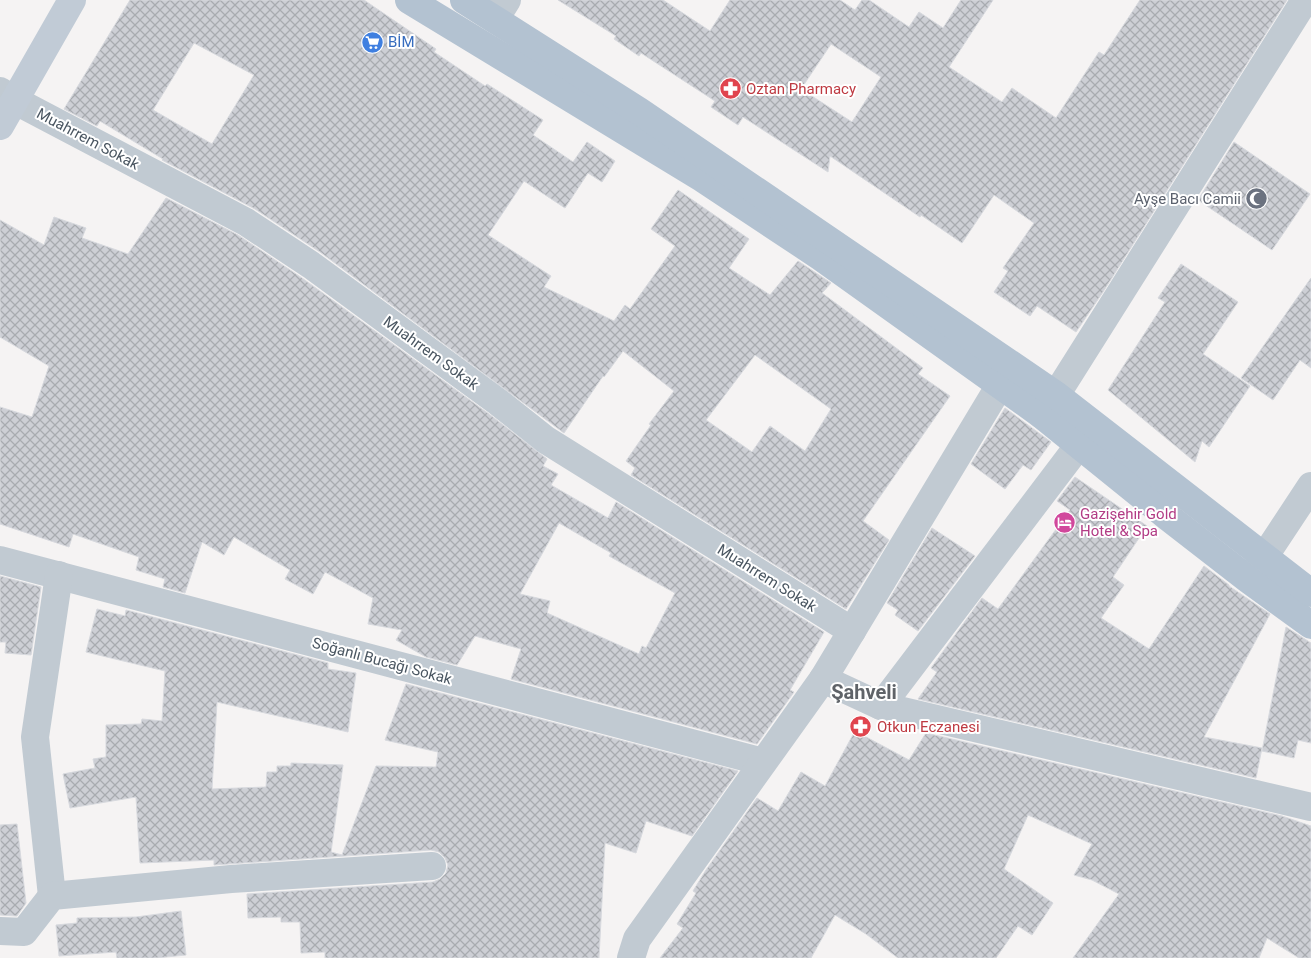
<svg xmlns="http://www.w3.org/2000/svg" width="1311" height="958" font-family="Roboto,sans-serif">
<defs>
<pattern id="building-cross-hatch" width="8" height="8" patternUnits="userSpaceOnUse" patternTransform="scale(1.25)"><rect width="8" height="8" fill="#cdcfd5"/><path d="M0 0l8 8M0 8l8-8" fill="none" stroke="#a8abb0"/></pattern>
</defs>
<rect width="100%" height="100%" fill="#f5f3f3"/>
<g fill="url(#building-cross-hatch)" stroke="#d7d9de" fill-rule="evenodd">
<path d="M 130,0 L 364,0 L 436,49 L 434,52 L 485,86 L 487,84 L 543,120 L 533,135 L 573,162 L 587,142 L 615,161 L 602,182 L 588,173 L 565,208 L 524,181 L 488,235 L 551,276 L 544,287 L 614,321 L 625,305 L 630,309 L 675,246 L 651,229 L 678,190 L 749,239 L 729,268 L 770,295 L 798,261 L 831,283 L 822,293 L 923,368 L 918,374 L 950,396 L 863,521 L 889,540 L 846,609 L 631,475 L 635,468 L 626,461 L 651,425 L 649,424 L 674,391 L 623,351 L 604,377 L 603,376 L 564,433 L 320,252 L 255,209 L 162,160 L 163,159 L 100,121 L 97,126 L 64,109 ZM 194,43 L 254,75 L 212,144 L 153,110 ZM 755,355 L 831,409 L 805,451 L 770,426 L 752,452 L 706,420 Z"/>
<path d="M 558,0 L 663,0 L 710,31 L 730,0 L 840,0 L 855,10 L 862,0 L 869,0 L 909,27 L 919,12 L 943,28 L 961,0 L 993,0 L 949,67 L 1002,102 L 1012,88 L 1056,118 L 1099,52 L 1104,55 L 1140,0 L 1287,0 L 1103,292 L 1076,332 L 1037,306 L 1030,316 L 994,292 L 1008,271 L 1003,268 L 1034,223 L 994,195 L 962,243 L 921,215 L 920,217 L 830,156 L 828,172 L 743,117 L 738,125 L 711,107 L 715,101 L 641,53 L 639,56 L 614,39 L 616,36 ZM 831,44 L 881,77 L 852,122 L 801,89 Z"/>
<path d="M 1234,142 L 1310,194 L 1272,250 L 1198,200 Z"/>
<path d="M 166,198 L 238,235 L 302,278 L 489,414 L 547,459 L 543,466 L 558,474 L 551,485 L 608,518 L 616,502 L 824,632 L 790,690 L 794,692 L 757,744 L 511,679 L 521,649 L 475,636 L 457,665 L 426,657 L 396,640 L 402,630 L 368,624 L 373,598 L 325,572 L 313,594 L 285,579 L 290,570 L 234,537 L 224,555 L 202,542 L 185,593 L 163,587 L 165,579 L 136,570 L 139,557 L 73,534 L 69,547 L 0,524 L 0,407 L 32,417 L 49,366 L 0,337 L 0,220 L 44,245 L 54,217 L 86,228 L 82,238 L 128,254 ZM 559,523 L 611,553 L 609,556 L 675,593 L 646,648 L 642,646 L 639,654 L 547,613 L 550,601 L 520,594 Z"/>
<path d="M 1181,264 L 1238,302 L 1203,354 L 1250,386 L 1209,447 L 1202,441 L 1195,462 L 1108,390 L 1165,302 L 1158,298 Z"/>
<path d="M 1311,278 L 1311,368 L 1300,360 L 1273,400 L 1241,378 Z"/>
<path d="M 1005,408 L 1051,442 L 1031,470 L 1023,465 L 1005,489 L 971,464 Z"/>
<path d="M 1075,477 L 1147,526 L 1113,577 L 1124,585 L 1101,618 L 1149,649 L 1204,566 L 1229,585 L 1229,586 L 1270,614 L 1204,737 L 1262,748 L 1256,778 L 918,699 L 937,672 L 931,668 L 982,598 L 998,609 L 1070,510 L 1057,501 Z"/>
<path d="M 932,528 L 975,556 L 918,631 L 895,615 L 898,610 L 887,603 Z"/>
<path d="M 0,576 L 41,587 L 31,655 L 5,653 L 6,642 L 0,642 Z"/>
<path d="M 97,609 L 125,616 L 126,610 L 328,663 L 328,669 L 356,673 L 348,732 L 217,702 L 212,789 L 266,787 L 267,772 L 277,772 L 277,766 L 291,766 L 291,763 L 343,765 L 331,852 L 342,855 L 376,766 L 436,767 L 438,752 L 385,740 L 406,684 L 738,771 L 692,836 L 646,821 L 636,853 L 605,843 L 599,958 L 325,958 L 325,952 L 301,953 L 300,922 L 281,922 L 281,917 L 248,918 L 247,894 L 433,882 L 440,879 L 446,873 L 448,865 L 445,858 L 439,852 L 431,850 L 214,865 L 214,860 L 140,863 L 136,797 L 70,808 L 63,774 L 95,768 L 93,759 L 106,757 L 106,725 L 141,724 L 142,719 L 162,721 L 165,671 L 86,652 Z"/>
<path d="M 1286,627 L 1311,643 L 1311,743 L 1298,740 L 1294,758 L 1262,751 Z"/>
<path d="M 855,731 L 909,760 L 926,733 L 1282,816 L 1311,826 L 1311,958 L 1299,958 L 1267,938 L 1259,958 L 1073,958 L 1119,894 L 1092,880 L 1074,875 L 1092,844 L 1028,815 L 1004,869 L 1053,903 L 1032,935 L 1018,926 L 996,958 L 898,958 L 866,934 L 835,915 L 811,958 L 660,958 L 683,928 L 677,924 L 696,893 L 693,891 L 706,870 L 757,798 L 778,811 L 801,772 L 825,786 Z"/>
<path d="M 17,824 L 26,903 L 17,916 L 0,915 L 0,825 Z"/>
<path d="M 181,911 L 186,955 L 156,958 L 117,958 L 116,952 L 59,956 L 56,925 L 77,923 L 77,918 L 136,917 Z"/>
</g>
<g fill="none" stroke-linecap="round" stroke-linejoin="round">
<g stroke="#c1cad2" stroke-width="28">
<path d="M 495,19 L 507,0"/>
<path d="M 0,91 L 14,100 L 246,222 L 311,265 L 498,402 L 546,440 L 852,631"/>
<path d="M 1042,415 L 1056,395 L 1305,0"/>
<path d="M 0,560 L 763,762"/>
<path d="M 1251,577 L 1311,486"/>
<path d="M 823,679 L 881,706 L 1311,807"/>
<path d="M 881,706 L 1079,445"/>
<path d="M 52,896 L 35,737 L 59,575"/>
<path d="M 0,931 L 24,932 L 52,896 L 231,879 L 432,866"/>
<path d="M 631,958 L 637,939 L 823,679 L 1000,385"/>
</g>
<path stroke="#c1cbd6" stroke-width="28" d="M 0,126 L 72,0"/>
<g stroke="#b3c2d1" stroke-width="28">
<path d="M 409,0 L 702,178 L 821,257 L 1042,415 L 1168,517 L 1249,580 L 1311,625"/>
<path d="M 464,0 L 639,111 L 1056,395 L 1311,593"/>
</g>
</g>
<defs>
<symbol id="supermarket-disc" viewBox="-11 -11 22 22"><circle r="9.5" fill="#3f7fe0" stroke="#fff"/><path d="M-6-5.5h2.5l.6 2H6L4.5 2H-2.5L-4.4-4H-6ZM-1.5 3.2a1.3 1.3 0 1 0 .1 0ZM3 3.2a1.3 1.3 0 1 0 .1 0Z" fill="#fff"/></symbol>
<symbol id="pharmacy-disc" viewBox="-11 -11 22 22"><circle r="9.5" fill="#e0444e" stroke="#fff"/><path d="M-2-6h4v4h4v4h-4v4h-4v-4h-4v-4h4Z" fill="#fff"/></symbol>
<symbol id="mosque-disc" viewBox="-11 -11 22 22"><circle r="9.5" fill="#6b7280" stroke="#fff"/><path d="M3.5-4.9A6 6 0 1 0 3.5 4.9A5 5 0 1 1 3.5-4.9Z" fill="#fff"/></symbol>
<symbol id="hotel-disc" viewBox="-11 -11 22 22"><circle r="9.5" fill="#d1479c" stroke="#fff"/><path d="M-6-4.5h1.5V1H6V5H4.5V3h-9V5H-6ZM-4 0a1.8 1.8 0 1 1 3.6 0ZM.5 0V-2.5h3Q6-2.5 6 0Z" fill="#fff"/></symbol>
</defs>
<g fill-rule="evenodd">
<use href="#supermarket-disc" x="360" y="30" width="25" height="25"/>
<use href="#pharmacy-disc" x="718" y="76" width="25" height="25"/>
<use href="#mosque-disc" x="1244" y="186" width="25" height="25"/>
<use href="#hotel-disc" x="1052" y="510" width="25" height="25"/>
<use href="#pharmacy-disc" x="848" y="714" width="25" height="25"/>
</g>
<g text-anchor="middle" stroke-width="4" stroke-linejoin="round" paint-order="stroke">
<g font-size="15" fill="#366cbe" stroke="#fff" text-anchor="start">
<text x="388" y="47">BİM</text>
</g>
<g font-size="15" fill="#be3a42" stroke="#fff" text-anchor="start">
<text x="746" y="94">Oztan Pharmacy</text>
<text x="877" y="732">Otkun Eczanesi</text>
</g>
<g font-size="15" fill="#4a5661" stroke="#fff">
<text transform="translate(88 139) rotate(28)" y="5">Muahrrem Sokak</text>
<text transform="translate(431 353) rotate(36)" y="5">Muahrrem Sokak</text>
<text transform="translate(767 578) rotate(32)" y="5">Muahrrem Sokak</text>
<text transform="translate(382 661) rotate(15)" y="5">Soğanlı Bucağı Sokak</text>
</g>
<g font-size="15" fill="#5b616d" stroke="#fff" text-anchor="end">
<text x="1241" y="204">Ayşe Bacı Camii</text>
</g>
<g font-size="15" fill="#b23c85" stroke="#fff" text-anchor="start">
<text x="1080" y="519">Gazişehir Gold<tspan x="1080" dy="17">Hotel &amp; Spa</tspan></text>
</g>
<g font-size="20" font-weight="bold" fill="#5f6368" stroke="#fff">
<text x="864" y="699">Şahveli</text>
</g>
</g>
</svg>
